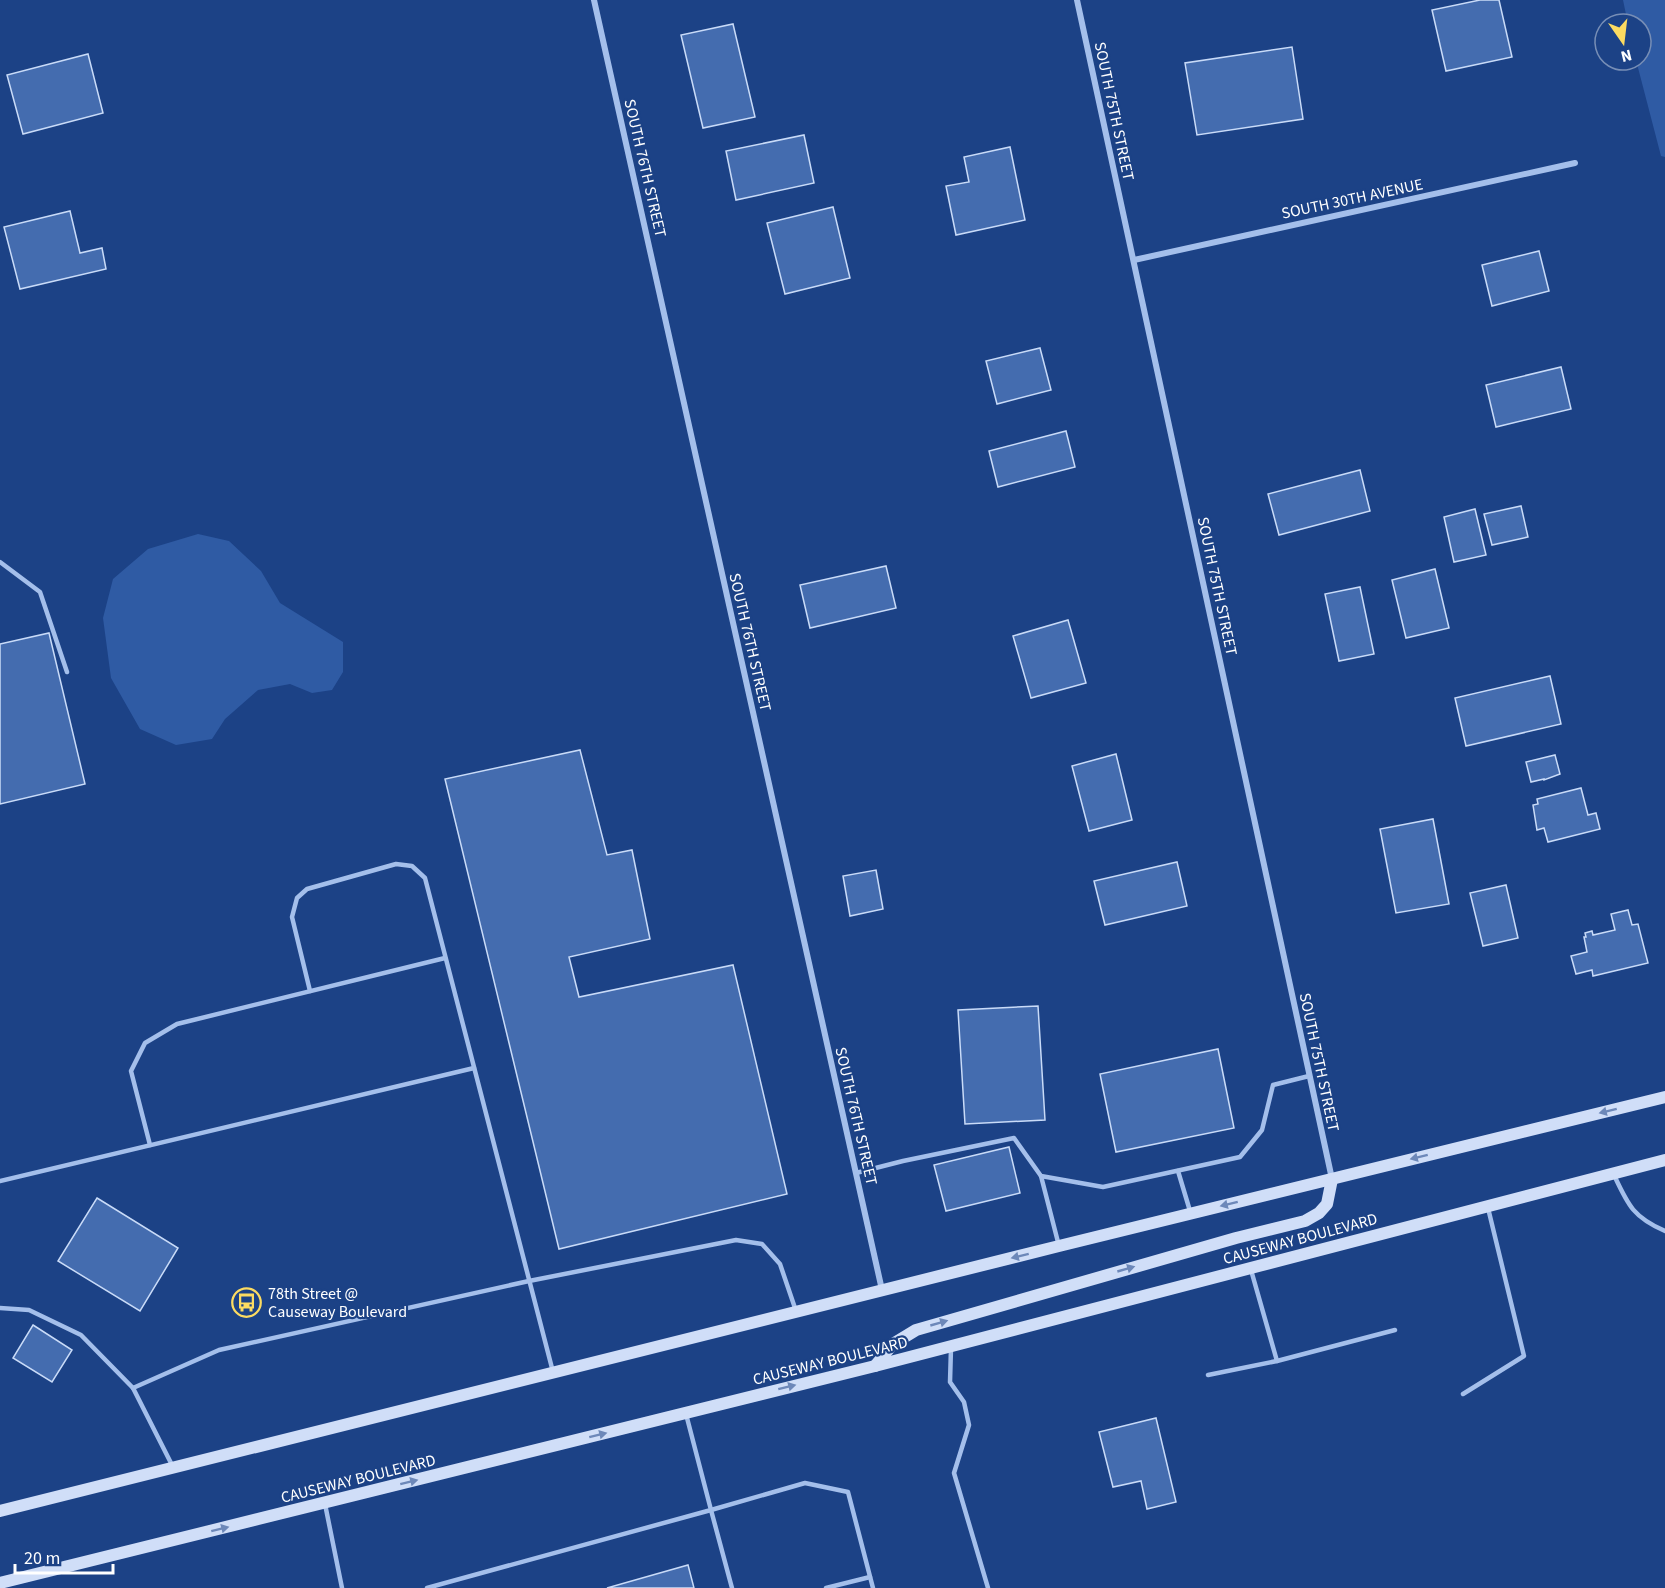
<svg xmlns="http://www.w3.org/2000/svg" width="1665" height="1588" font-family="'Source Sans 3',sans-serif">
<rect width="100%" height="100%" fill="#1c4286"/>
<g fill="#2f5ba4">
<path d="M 1623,0 L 1665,0 L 1665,157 L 1661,156 L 1636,60 L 1641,60 L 1641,24 L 1628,24 Z"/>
<path d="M 198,534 L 229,541 L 261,571 L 280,603 L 343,642 L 343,672 L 332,690 L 312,693 L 290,684 L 258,690 L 225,719 L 212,739 L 176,745 L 140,729 L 111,678 L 103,618 L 113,579 L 148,549 Z"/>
</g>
<g fill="#446caf" stroke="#c9dbf8" stroke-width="1.5">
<path d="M 1480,0 L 1499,0 L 1512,57 L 1446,71 L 1432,10 Z"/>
<path d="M 733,24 L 755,117 L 703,128 L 681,35 Z"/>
<path d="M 1292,47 L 1303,119 L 1197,135 L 1185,63 Z"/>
<path d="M 88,54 L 103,113 L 23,134 L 7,75 Z"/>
<path d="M 804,135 L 814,183 L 736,200 L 726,151 Z"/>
<path d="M 1010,147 L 1025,220 L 956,235 L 946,186 L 969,182 L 964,157 Z"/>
<path d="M 833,207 L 850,278 L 785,294 L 767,223 Z"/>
<path d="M 70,211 L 80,253 L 102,248 L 106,269 L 20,289 L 4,227 Z"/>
<path d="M 1539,251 L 1549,291 L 1492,306 L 1482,265 Z"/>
<path d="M 1040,348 L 1051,390 L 997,404 L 986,361 Z"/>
<path d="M 1561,367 L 1571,409 L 1496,427 L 1486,385 Z"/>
<path d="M 1066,431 L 1075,467 L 998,487 L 989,451 Z"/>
<path d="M 1360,470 L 1370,511 L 1279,535 L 1268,494 Z"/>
<path d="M 1521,506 L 1528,537 L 1492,545 L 1484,514 Z"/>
<path d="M 1475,509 L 1486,555 L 1454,562 L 1444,517 Z"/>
<path d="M 886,566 L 896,608 L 810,628 L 800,585 Z"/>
<path d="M 1435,569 L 1449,628 L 1406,638 L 1392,580 Z"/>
<path d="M 1360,587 L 1374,654 L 1339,661 L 1325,594 Z"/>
<path d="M 1068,620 L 1086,683 L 1031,698 L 1013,636 Z"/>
<path d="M 49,633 L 85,784 L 0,804 L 0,644 Z"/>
<path d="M 1550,676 L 1561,724 L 1466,746 L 1455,698 Z"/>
<path d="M 580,750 L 607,855 L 632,850 L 650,939 L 569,957 L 579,997 L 733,965 L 787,1194 L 559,1249 L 445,779 Z"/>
<path d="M 1116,754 L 1132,820 L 1089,831 L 1072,766 Z"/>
<path d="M 1555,755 L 1560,774 L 1544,780 L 1544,779 L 1531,782 L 1526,762 Z"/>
<path d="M 1581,788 L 1588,815 L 1596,813 L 1600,829 L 1548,842 L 1544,828 L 1537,830 L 1533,805 L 1538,804 L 1537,799 Z"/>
<path d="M 1433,819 L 1449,904 L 1396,913 L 1380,829 Z"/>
<path d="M 1177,862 L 1187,906 L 1105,925 L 1094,881 Z"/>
<path d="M 876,870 L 883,909 L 850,916 L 843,876 Z"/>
<path d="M 1506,885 L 1518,938 L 1483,946 L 1470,893 Z"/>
<path d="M 1628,910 L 1632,925 L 1638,924 L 1648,963 L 1593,976 L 1592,970 L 1576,974 L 1571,956 L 1587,952 L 1584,937 L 1586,937 L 1585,933 L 1592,931 L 1593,935 L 1615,930 L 1611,914 Z"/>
<path d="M 1038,1006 L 1045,1120 L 965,1124 L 958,1010 Z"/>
<path d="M 1218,1049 L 1234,1128 L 1116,1152 L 1100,1074 Z"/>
<path d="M 1009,1147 L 1020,1193 L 946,1211 L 934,1165 Z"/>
<path d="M 97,1198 L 178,1248 L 140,1311 L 58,1261 Z"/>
<path d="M 33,1325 L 72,1350 L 52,1382 L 13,1358 Z"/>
<path d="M 1156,1418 L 1176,1502 L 1147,1509 L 1141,1481 L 1113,1487 L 1099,1432 Z"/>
<path d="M 688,1565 L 694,1588 L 607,1588 Z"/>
</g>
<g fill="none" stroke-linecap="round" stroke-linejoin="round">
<g stroke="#a4bfeb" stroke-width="4.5">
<path d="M 0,562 L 40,592 L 67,672"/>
<path d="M 310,991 L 292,917 L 297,898 L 307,889 L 396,864 L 412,866 L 425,878 L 553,1372"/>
<path d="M 150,1145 L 131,1071 L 145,1043 L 177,1024 L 445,958"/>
<path d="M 1178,1171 L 1190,1211"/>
<path d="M 856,1173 L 903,1161 L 1014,1138 L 1041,1176 L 1103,1187 L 1240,1157 L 1262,1130 L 1273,1085 L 1309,1076"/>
<path d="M 1614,1175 C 1628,1205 1633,1217 1665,1231"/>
<path d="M 1041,1176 L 1059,1246"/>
<path d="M 0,1181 L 474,1068"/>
<path d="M 1251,1270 L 1277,1361 L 1395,1330"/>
<path d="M 0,1308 L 29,1310 L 81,1335 L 133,1388 L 173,1467"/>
<path d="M 951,1348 L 950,1382 L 964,1402 L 969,1425 L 954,1473 L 988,1588"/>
<path d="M 1208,1375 L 1277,1361"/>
<path d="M 133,1388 L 219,1350 L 529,1281 L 736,1240 L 762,1244 L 780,1264 L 796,1311"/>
<path d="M 1463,1394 L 1524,1356 L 1488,1208"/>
<path d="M 325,1504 L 342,1588"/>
<path d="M 427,1588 L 711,1510 L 686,1414"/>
<path d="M 732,1588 L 711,1510 L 805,1483 L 848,1492 L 873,1588"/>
<path d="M 826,1588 L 870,1577"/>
</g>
<g stroke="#a4bfeb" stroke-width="6">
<path d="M 594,0 L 882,1290"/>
<path d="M 1077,0 L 1332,1179"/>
<path d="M 1134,260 L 1575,163"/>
</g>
<g stroke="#d0def8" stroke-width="12">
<path d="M 875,1366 L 893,1344 L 916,1330 L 1236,1238 L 1305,1221 L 1319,1213 L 1327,1204 L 1332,1179"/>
<path d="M 0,1511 L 1059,1246 L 1665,1097"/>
<path d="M 0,1583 L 875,1366 L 1665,1160"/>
</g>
</g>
<defs><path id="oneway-solid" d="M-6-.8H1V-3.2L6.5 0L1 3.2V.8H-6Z" transform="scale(1.5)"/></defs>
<g fill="#6d88b9">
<use href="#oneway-solid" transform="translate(1608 1111) rotate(166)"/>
<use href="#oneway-solid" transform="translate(1419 1157) rotate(166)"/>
<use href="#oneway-solid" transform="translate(1229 1204) rotate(166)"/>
<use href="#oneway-solid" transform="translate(1020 1256) rotate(166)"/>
<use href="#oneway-solid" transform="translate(1126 1269) rotate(-16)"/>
<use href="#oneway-solid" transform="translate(939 1323) rotate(-16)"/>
<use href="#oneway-solid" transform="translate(787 1387) rotate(-14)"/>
<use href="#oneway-solid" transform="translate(598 1435) rotate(-14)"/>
<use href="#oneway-solid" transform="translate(409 1482) rotate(-14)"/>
<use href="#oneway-solid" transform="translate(220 1529) rotate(-14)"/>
</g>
<defs>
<symbol id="bus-ring" viewBox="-11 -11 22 22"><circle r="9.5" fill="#1c4286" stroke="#fcdb61" stroke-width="1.5"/><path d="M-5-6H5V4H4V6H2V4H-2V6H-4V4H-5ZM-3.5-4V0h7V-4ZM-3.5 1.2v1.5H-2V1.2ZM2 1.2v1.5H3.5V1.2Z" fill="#fcdb61"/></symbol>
</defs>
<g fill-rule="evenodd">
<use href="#bus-ring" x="230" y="1286" width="33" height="33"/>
</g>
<g text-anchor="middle" stroke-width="4.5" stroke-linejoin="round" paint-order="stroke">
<g font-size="16" fill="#fff" stroke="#1c4286">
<text transform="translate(1115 111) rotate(78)" y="6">SOUTH 75TH STREET</text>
<text transform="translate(646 168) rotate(77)" y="6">SOUTH 76TH STREET</text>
<text transform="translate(1352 198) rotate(-12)" y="6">SOUTH 30TH AVENUE</text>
<text transform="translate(1218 586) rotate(78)" y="6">SOUTH 75TH STREET</text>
<text transform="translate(751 642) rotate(77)" y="6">SOUTH 76TH STREET</text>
<text transform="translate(1320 1062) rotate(78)" y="6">SOUTH 75TH STREET</text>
<text transform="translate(857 1116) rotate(77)" y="6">SOUTH 76TH STREET</text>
<text transform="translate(1300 1238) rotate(-15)" y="6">CAUSEWAY BOULEVARD</text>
<text transform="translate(830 1360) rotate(-14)" y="6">CAUSEWAY BOULEVARD</text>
<text transform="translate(358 1478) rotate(-14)" y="6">CAUSEWAY BOULEVARD</text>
</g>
<g font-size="16" fill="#fff" stroke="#1c4286" text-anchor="start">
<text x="268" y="1299">78th Street @<tspan x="268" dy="18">Causeway Boulevard</tspan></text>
</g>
</g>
<g transform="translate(1623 42) rotate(166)"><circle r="28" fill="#1c4286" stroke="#778eb6" stroke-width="1.5"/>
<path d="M0-4.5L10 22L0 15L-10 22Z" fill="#fcdb61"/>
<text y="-9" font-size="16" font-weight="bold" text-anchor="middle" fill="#ffffff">N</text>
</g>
<path d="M15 1564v9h98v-9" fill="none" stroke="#ffffff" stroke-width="3"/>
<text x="24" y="1564" font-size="18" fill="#ffffff" stroke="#1c4286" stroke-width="4.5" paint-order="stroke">20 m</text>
</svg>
